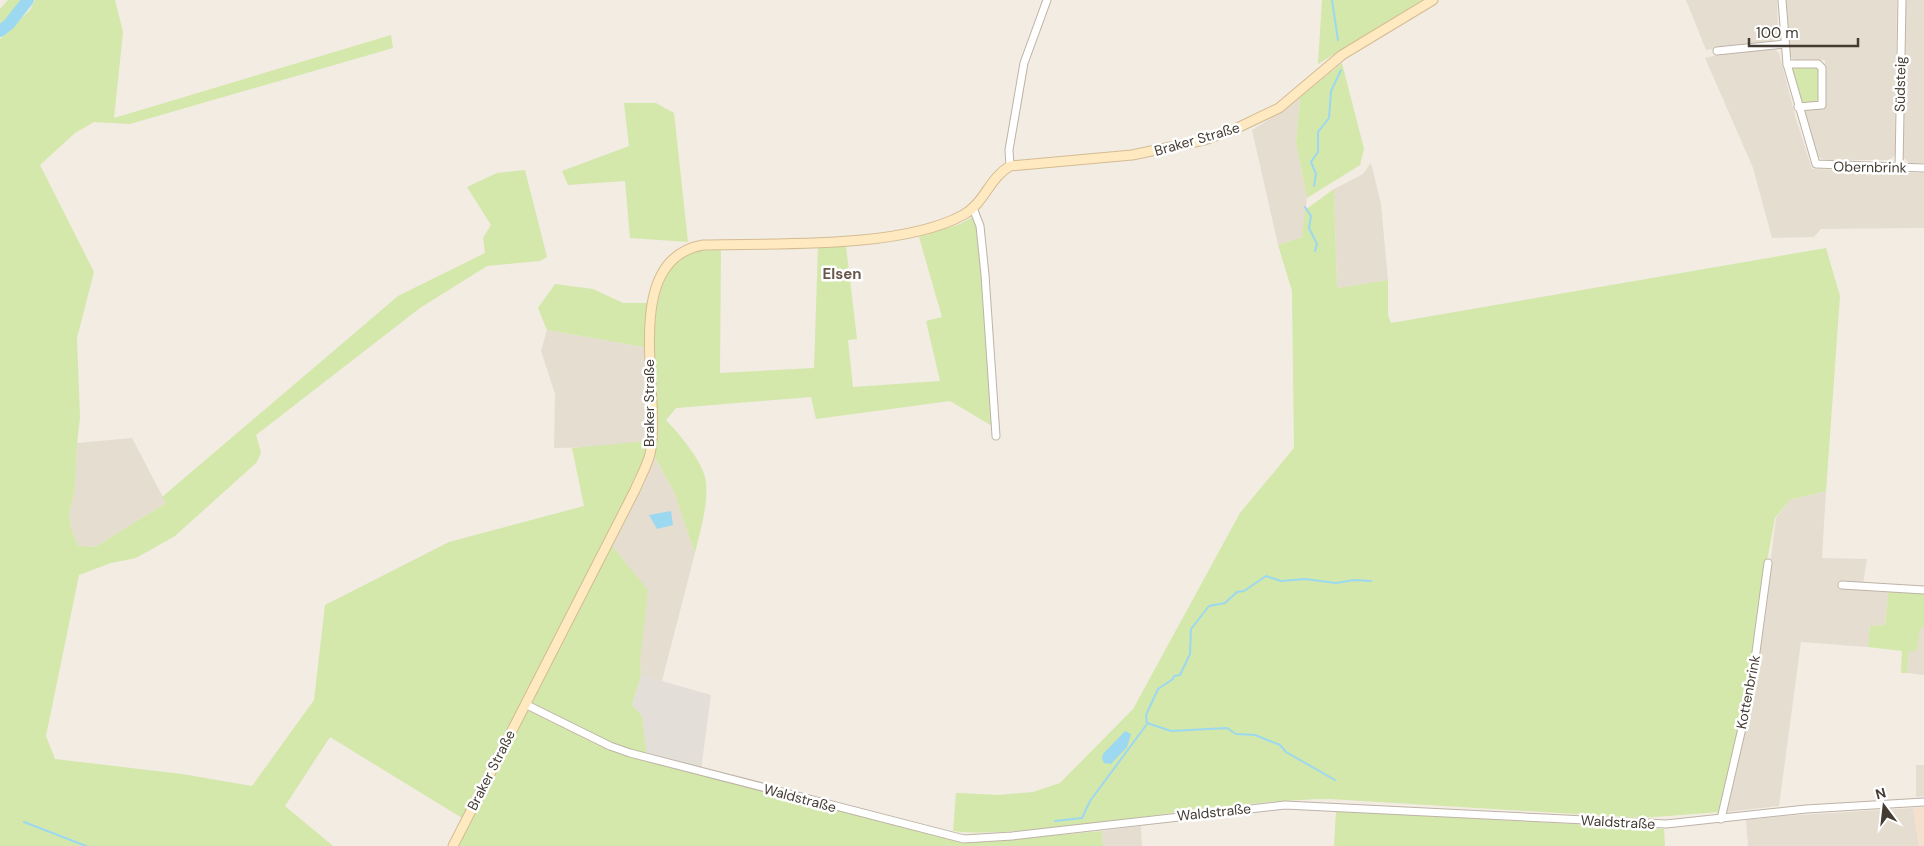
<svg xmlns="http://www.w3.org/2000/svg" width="1924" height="846" font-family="'DM Sans',sans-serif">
<rect width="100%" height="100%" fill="#f2ece3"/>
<g fill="#e6ddd1">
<path d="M 1686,0 L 1777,0 L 1778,37 L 1772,43 L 1706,50 Z"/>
<path d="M 1786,0 L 1897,0 L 1895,155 L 1890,160 L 1826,160 L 1818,157 L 1803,111 L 1806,108 L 1824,108 L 1825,60 L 1794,60 L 1790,56 Z"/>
<path d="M 1906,0 L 1924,0 L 1924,163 L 1909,163 L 1903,157 Z"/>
<path d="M 1774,49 L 1779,53 L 1796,119 L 1812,169 L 1924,173 L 1924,228 L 1821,229 L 1814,237 L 1772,238 L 1753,168 L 1705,58 L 1721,54 Z"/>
<path d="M 1300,97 L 1296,143 L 1307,198 L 1302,237 L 1278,245 L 1252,130 L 1284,110 Z"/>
<path d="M 1371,163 L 1381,204 L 1388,280 L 1337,288 L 1334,189 L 1363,174 Z"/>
<path d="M 547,330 L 644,347 L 646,441 L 602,447 L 554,448 L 555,394 L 541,351 Z"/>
<path d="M 132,438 L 166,503 L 95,547 L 78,546 L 72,531 L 69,514 L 75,490 L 77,443 Z"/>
<path d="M 652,453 L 674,492 L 695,553 L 662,681 L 641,675 L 640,662 L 612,546 L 638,492 Z"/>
<path d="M 1826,491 L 1822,558 L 1867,559 L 1863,584 L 1889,586 L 1885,625 L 1870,626 L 1868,647 L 1801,642 L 1779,806 L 1725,812 L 1759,651 L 1776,518 L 1790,500 Z"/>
<path d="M 1920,628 L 1924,628 L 1924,675 L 1907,673 L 1909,651 Z"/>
<path d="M 1916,765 L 1924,765 L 1924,796 L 1916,797 Z"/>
<path d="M 1913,808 L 1919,846 L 1748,846 L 1746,820 L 1783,816 Z"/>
<path d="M 1141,826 L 1142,846 L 1103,846 L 1102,831 Z"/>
</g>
<path fill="#f5e0cd" d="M 1924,807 L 1924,846 L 1919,846 L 1913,808 Z"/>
<path fill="#e4ded9" d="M 641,675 L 711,695 L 701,770 L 646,754 L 642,716 L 632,705 Z"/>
<g fill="#d3e8aa">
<path d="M 8,0 L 21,0 L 15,10 L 0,24 L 0,9 Z"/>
<path d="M 35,0 L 115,0 L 123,32 L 114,118 L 391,35 L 393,48 L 130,124 L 94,122 L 75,133 L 40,165 L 94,272 L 77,338 L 80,418 L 77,443 L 75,490 L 69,514 L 72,531 L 78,546 L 95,547 L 166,503 L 162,497 L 398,296 L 485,253 L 483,238 L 491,225 L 467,187 L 497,173 L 525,170 L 547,257 L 540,261 L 487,266 L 420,308 L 256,435 L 261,452 L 257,462 L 175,536 L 136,558 L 111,563 L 79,575 L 46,736 L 55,759 L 182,774 L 252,786 L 314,700 L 325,605 L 449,542 L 584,506 L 572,448 L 646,441 L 647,423 L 655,413 C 655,374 646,283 680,258 C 691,249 709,251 721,250 L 720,373 L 814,368 L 818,247 L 846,246 L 857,339 L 848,340 L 853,387 L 940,381 L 926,321 L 942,317 L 919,237 L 960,224 L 973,217 L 978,230 L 992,426 L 950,401 L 816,419 L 811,397 L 676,408 L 666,420 C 679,434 700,458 705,477 C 710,500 700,531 695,553 L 674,492 L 653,454 L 612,546 L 648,590 L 640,662 L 641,675 L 632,705 L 642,716 L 647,758 L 969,843 L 1102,831 L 1103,846 L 448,846 L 462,818 L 330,737 L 285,806 L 333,846 L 0,846 L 0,39 L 30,10 Z"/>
<path d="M 1322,0 L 1426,0 L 1318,64 Z"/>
<path d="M 1342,63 L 1364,149 L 1360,165 L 1307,198 L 1296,143 L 1300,97 Z"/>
<path d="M 1795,67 L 1815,67 L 1819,70 L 1818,99 L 1815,102 L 1801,102 L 1793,69 Z"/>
<path d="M 624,103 L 656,103 L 674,113 L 688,242 L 630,238 L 625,181 L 568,185 L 562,171 L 629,146 Z"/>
<path d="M 1334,189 L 1337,288 L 1388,280 L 1388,315 L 1391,323 L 1826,248 L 1840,296 L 1826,491 L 1790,500 L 1775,518 L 1767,561 L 1748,689 L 1720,812 L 1641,818 L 1330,799 C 1239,800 1149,818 1059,827 C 1024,830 988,835 953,831 L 956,793 L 999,795 L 1033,792 L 1060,783 L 1133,709 L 1240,513 L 1294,448 L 1292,291 L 1278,245 L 1302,237 L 1305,210 Z"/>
<path d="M 555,284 L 593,289 L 623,303 L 650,303 L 644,347 L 547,330 L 538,308 Z"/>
<path d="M 1889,586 L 1924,588 L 1924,628 L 1920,628 L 1917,651 L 1909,651 L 1907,673 L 1901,673 L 1902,651 L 1868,647 L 1870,626 L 1885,625 Z"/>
<path d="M 1336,811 L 1664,829 L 1665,846 L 1334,846 Z"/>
</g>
<g fill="#9dd8f1">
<path d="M 671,511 L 673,525 L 657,529 L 649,515 Z"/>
<path d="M 1125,731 L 1131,734 L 1127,747 L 1111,764 L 1104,763 L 1102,759 L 1103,754 Z"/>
</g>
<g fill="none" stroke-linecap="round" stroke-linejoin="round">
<g stroke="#9dd8f1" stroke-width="2">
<path d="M 1332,0 L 1338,40"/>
<path d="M 1314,186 L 1316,174 L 1311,162 L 1318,152 L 1318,132 L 1329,118 L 1331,91 L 1341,70"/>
<path d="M 1305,207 L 1311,216 L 1309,228 L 1317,244 L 1315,251"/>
<path d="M 1147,723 L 1171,731 L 1227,728 L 1236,734 L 1255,735 L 1280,745 L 1286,752 L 1335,780"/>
<path d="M 1055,821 L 1082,818 L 1090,801 L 1147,724 L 1146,715 L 1158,689 L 1173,679 L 1174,676 L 1180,675 L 1190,654 L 1191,629 L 1209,606 L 1225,603 L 1237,592 L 1244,591 L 1266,576 L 1281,581 L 1305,579 L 1336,583 L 1354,580 L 1371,581"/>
<path d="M 24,822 L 86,846"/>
</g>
<path stroke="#9dd8f1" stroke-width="12" d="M 0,31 L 9,24 L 28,0"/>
<defs>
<g id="street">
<path d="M 1782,0 L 1787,64 L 1816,164 L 1924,168"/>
<path d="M 1717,51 L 1784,44"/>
<path d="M 1787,64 L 1818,64 L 1822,68 L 1822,105 L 1798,107"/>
<path d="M 1010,166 L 1009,150 L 1024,63 L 1047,0"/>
<path d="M 1899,168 L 1902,0"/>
<path d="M 973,208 L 980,226 L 985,275 L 996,436"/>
<path d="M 1842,585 L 1924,590"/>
<path d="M 525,704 L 610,746 L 630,753 L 964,839 L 1012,836 L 1285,805 L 1666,824 L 1806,809 L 1924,802"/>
<path d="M 1721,819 L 1751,689 L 1768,563"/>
</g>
<path id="secondary" d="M 453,846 L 635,490 C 640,478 647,466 650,454 C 663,397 618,260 703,245 C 775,243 901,249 963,215 C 985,203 989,178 1010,166 L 1132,155 L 1204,140 L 1233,130 L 1279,108 L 1342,55 L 1433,0"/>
</defs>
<use href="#street" stroke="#beb3a6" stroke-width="9"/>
<use href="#secondary" stroke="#d4bb92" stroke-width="11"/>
<use href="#street" stroke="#fff" stroke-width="7"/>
<use href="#secondary" stroke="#ffe9c0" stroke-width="9"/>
</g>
<g text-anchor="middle" stroke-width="5" stroke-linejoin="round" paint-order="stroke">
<g font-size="14" fill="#443c33" stroke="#fff">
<text transform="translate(1900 84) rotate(-89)" y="5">Südsteig</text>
<text transform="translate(1197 139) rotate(-16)" y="5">Braker Straße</text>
<text transform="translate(1870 167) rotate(1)" y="5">Obernbrink</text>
<text transform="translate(649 403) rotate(-90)" y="5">Braker Straße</text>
<text transform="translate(1748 692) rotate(-79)" y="5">Kottenbrink</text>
<text transform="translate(491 770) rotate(-63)" y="5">Braker Straße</text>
<text transform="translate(800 798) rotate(15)" y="5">Waldstraße</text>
<text transform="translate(1214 812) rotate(-6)" y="5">Waldstraße</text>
<text transform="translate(1618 822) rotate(3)" y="5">Waldstraße</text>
</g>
<g font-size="15" font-weight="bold" fill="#67584a" stroke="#fff">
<text x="842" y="279">Elsen</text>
</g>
</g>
<g transform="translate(1884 806) rotate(345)" stroke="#ffffff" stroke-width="4" paint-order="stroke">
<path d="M0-4L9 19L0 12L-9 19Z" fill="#443c33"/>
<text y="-8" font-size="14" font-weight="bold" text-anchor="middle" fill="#443c33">N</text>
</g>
<path d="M1749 38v8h109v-8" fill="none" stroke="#443c33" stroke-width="2.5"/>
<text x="1756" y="38" font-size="15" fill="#443c33" stroke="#ffffff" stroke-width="4" paint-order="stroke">100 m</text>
</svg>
